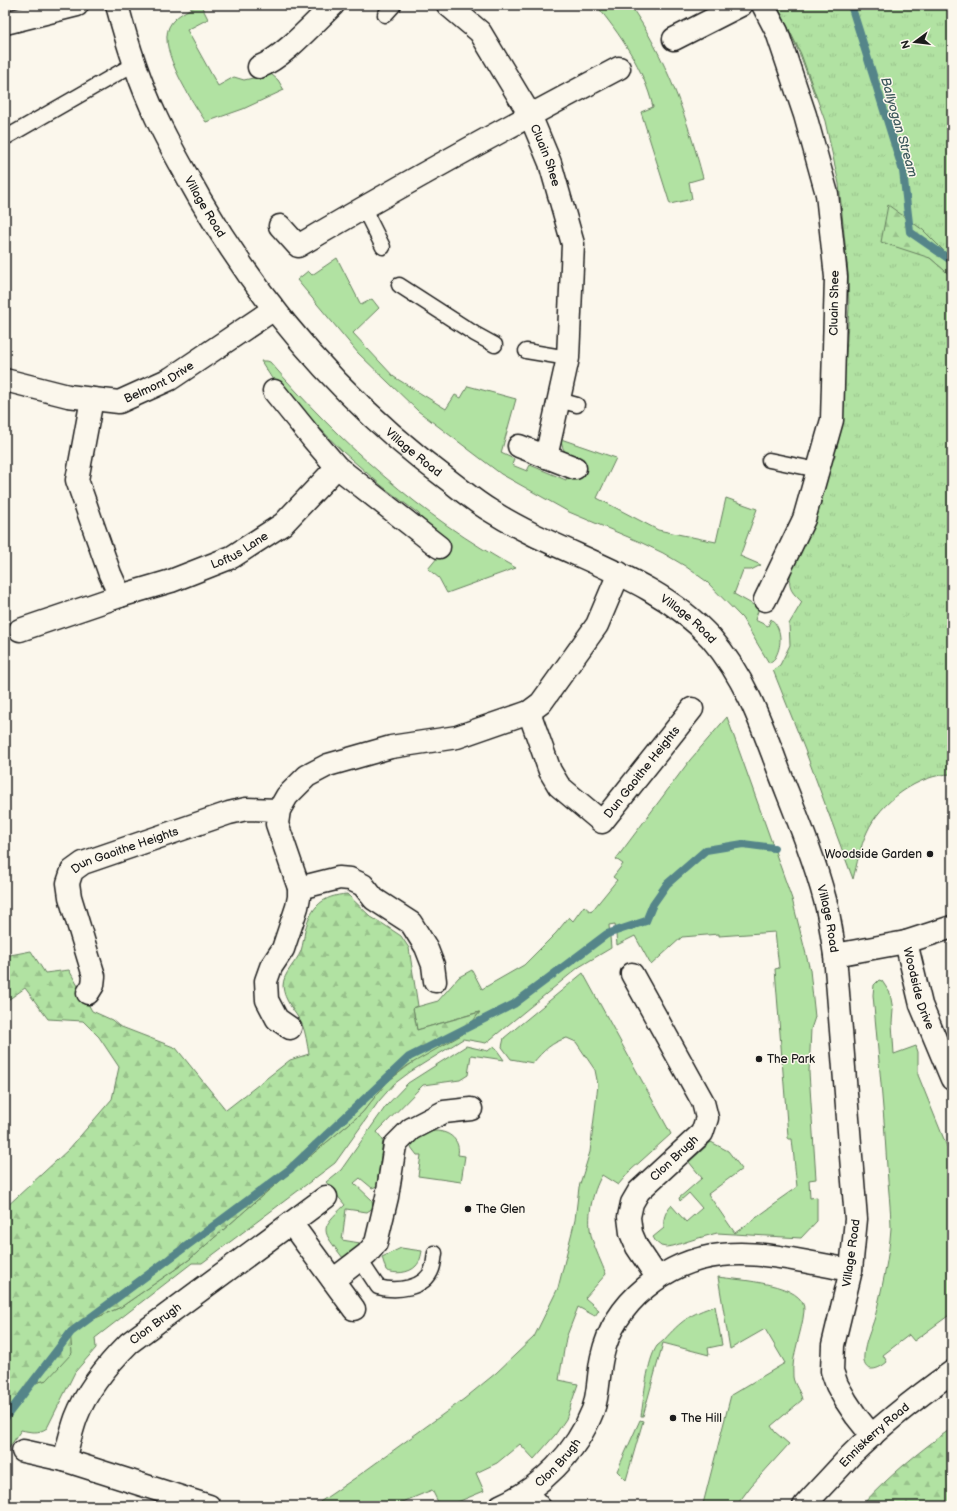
<svg xmlns="http://www.w3.org/2000/svg" width="957" height="1511" font-family="'Balsamiq Sans',sans-serif">
<defs>
<pattern id="forest-firs" width="22" height="20" patternUnits="userSpaceOnUse"><rect width="22" height="20" fill="#b1e2a2"/><path d="M5 1l3.5 6h-7zM16 11l3.5 6h-7z" fill="#98c18b"/></pattern>
<pattern id="park-tufts" width="24" height="20" patternUnits="userSpaceOnUse"><rect width="24" height="20" fill="#b1e2a2"/><path d="M3 7l-1-3M5 7V3M7 7l1-3M15 17l-1-3M17 17v-4M19 17l1-3" fill="none" stroke="#98c18b"/></pattern>
</defs>
<rect width="100%" height="100%" fill="#fbf7ec"/>
<filter id="ink" filterUnits="userSpaceOnUse"><feTurbulence type="fractalNoise" baseFrequency=".025" numOctaves="2"/><feDisplacementMap in="SourceGraphic" scale="8" xChannelSelector="R" yChannelSelector="G"/><feConvolveMatrix kernelMatrix="1 2 1 2 8 2 1 2 1" color-interpolation-filters="sRGB"/></filter>
<g filter="url(#ink)">
<g fill="#b1e2a2" stroke="#667f5f">
<path d="M 197,5 L 201,5 L 208,19 L 187,30 L 218,86 L 234,77 L 244,80 L 271,74 L 278,80 L 284,90 L 243,109 L 206,122 C 193,103 158,50 169,27 C 174,16 187,11 197,5 Z"/>
<path d="M 596,5 L 630,5 C 666,57 687,117 703,178 L 689,182 L 692,199 L 670,204 L 641,112 L 653,107 C 644,69 620,34 596,5 Z"/>
<path d="M 337,258 L 361,305 L 372,299 L 379,308 L 353,333 L 394,377 L 446,409 L 455,395 L 461,398 L 468,386 L 516,399 L 501,453 L 514,459 L 512,465 L 527,471 L 530,465 L 566,480 C 567,475 570,466 569,460 C 566,452 561,448 561,439 L 616,458 L 597,498 L 658,530 L 716,542 L 726,498 L 757,509 L 740,556 L 761,565 L 751,570 L 743,570 L 734,594 L 759,608 L 755,620 L 768,626 L 771,619 C 782,627 782,645 776,656 C 775,659 772,661 769,663 L 742,618 L 706,581 L 685,566 L 663,553 L 640,542 L 569,512 L 501,474 L 418,411 L 358,353 L 297,280 L 308,271 L 312,275 Z"/>
<path d="M 261,361 L 267,361 L 270,362 C 341,443 421,517 516,568 L 447,593 L 439,578 L 428,569 L 447,546 L 422,526 L 419,514 L 382,486 L 343,452 L 306,414 L 288,404 Z"/>
<path d="M 727,717 L 792,899 L 810,970 L 815,1017 L 811,1029 L 809,1072 L 816,1179 L 809,1180 L 810,1198 L 817,1197 L 817,1221 L 801,1238 L 717,1233 L 695,1239 L 673,1246 L 666,1247 L 661,1246 L 656,1242 L 653,1237 L 664,1228 C 663,1218 665,1213 671,1205 L 686,1222 L 702,1208 L 689,1193 L 680,1201 L 679,1198 L 702,1178 L 689,1162 L 711,1142 L 728,1151 L 742,1169 L 708,1194 L 735,1233 L 778,1202 L 777,1201 L 797,1187 L 792,1139 L 788,1139 L 788,1136 L 775,969 L 779,968 L 775,932 L 719,936 L 719,934 L 682,937 L 651,965 L 635,936 L 617,945 L 615,924 L 609,925 L 611,948 L 579,967 L 486,1043 L 463,1039 L 410,1072 L 394,1084 L 379,1101 L 335,1163 L 202,1263 L 192,1263 L 95,1338 L 96,1348 L 75,1372 L 47,1428 C 38,1434 31,1432 21,1430 L 5,1454 L 5,1433 L 7,1430 L 5,1413 L 29,1384 L 47,1380 L 70,1329 L 121,1307 L 190,1259 L 263,1195 L 362,1113 L 387,1082 L 479,1012 L 417,1030 L 413,1008 L 438,1001 L 459,977 L 472,970 L 482,989 L 524,965 L 556,933 L 569,917 L 573,921 L 584,906 L 591,912 L 617,880 L 613,877 L 623,864 L 616,859 L 690,760 Z"/>
<path d="M 583,973 L 671,1134 L 631,1170 L 618,1185 L 602,1175 C 592,1193 586,1218 592,1239 C 596,1251 601,1262 606,1274 L 585,1298 L 599,1310 L 595,1316 L 578,1307 L 566,1338 L 559,1380 L 578,1384 L 566,1419 L 555,1435 L 534,1459 L 520,1444 L 497,1463 L 476,1473 L 484,1491 L 448,1506 L 440,1506 L 432,1490 L 393,1506 L 314,1506 L 358,1476 L 464,1399 L 496,1373 L 534,1337 L 558,1288 L 575,1220 L 579,1187 L 590,1152 L 598,1085 L 595,1070 L 576,1042 L 567,1038 C 552,1042 543,1051 533,1063 L 511,1059 L 502,1047 L 504,1038 Z"/>
<path d="M 879,980 L 882,981 L 890,993 L 893,1010 L 892,1023 L 894,1054 L 916,1046 L 918,1052 L 918,1075 L 952,1159 L 952,1313 L 914,1341 L 909,1335 L 883,1355 L 887,1362 C 877,1371 862,1374 864,1355 C 865,1342 871,1330 875,1317 C 882,1288 889,1258 891,1228 C 891,1208 888,1187 887,1167 C 884,1110 878,1052 873,995 L 874,985 Z"/>
<path d="M 466,1046 L 488,1051 L 494,1046 L 504,1060 L 471,1055 L 468,1075 L 460,1080 L 423,1085 L 377,1132 L 383,1140 L 377,1186 L 372,1188 L 360,1178 L 354,1183 L 372,1200 L 373,1208 L 367,1212 L 346,1209 L 342,1240 L 360,1243 L 357,1248 L 343,1258 C 322,1230 318,1230 345,1205 L 326,1182 L 341,1170 L 386,1106 L 408,1083 Z"/>
<path d="M 435,1131 C 449,1131 461,1140 458,1155 L 465,1156 L 461,1182 L 418,1176 L 421,1155 L 417,1155 L 407,1142 L 429,1132 Z"/>
<path d="M 401,1248 L 422,1251 C 421,1256 420,1262 416,1266 C 410,1273 394,1275 386,1270 L 382,1257 Z"/>
<path d="M 718,1277 C 737,1280 807,1283 804,1311 C 802,1333 791,1355 793,1377 C 794,1385 801,1392 802,1400 L 771,1426 L 775,1432 L 789,1444 L 751,1486 L 736,1506 L 701,1506 L 703,1504 L 731,1395 L 785,1363 L 765,1329 L 730,1349 Z"/>
<path d="M 715,1306 L 722,1345 L 708,1348 L 709,1355 L 663,1343 L 643,1416 L 641,1416 C 644,1398 647,1360 657,1346 C 659,1344 662,1342 664,1340 C 681,1321 690,1314 715,1306 Z"/>
<path d="M 640,1420 L 643,1421 L 626,1480 L 617,1471 Z"/>
</g>
<g fill="url(#forest-firs)" stroke="#667f5f">
<path d="M 785,14 L 923,230 L 952,259 L 952,277 L 930,258 L 872,280 L 823,105 L 815,96 L 801,57 L 786,24 Z"/>
<path d="M 347,894 L 371,917 L 383,924 L 401,936 L 409,948 L 418,1006 L 413,1008 L 417,1030 L 480,1012 L 463,1034 L 407,1066 L 387,1082 L 362,1113 L 263,1195 L 190,1259 L 121,1307 L 70,1329 L 72,1353 L 47,1380 L 29,1384 L 5,1413 L 5,1208 L 69,1149 L 112,1099 L 119,1067 L 99,1037 L 83,1021 L 48,1019 L 25,988 L 5,1002 L 5,956 L 31,951 L 45,973 L 69,970 L 92,1011 L 112,1020 L 119,1026 L 176,1048 L 226,1110 L 290,1060 L 309,1054 C 307,1044 306,1033 302,1024 C 295,1011 284,1001 283,986 C 283,973 296,963 301,951 C 303,944 304,937 305,930 C 312,906 322,896 347,894 Z"/>
<path d="M 952,1428 L 952,1506 L 861,1506 C 888,1477 919,1451 952,1428 Z"/>
</g>
<path fill="url(#park-tufts)" stroke="#667f5f" d="M 777,5 L 952,5 L 952,259 L 923,230 L 888,205 L 881,242 L 930,258 L 952,277 L 952,774 C 919,774 880,802 867,832 C 860,847 857,864 853,879 L 805,750 L 773,670 L 780,665 L 790,645 L 789,624 L 802,602 C 788,589 788,586 792,568 L 841,397 L 846,353 L 849,308 L 848,273 L 839,184 L 825,121 L 801,54 Z"/>
<g fill="none" stroke-linecap="round" stroke-linejoin="round">
<g stroke="#548589" stroke-width="8">
<path d="M 851,5 L 903,171 L 910,232 L 952,261"/>
<path d="M 5,1418 L 71,1332 L 290,1169 L 409,1057 L 514,1004 L 607,934 L 646,921 L 653,904 L 667,884 L 706,850 L 743,844 L 774,848"/>
</g>
<defs>
<g id="lane">
<path d="M 385,15 L 394,5"/>
<path d="M 5,138 L 134,64"/>
<path d="M 363,207 L 383,247"/>
<path d="M 399,285 L 475,334 L 495,345"/>
<path d="M 526,351 L 568,358"/>
<path d="M 559,400 L 577,405"/>
<path d="M 769,460 L 818,470"/>
<path d="M 360,1260 L 378,1287 C 396,1292 425,1289 432,1269 C 434,1264 434,1258 435,1253"/>
<path d="M 529,1490 L 544,1506"/>
</g>
<g id="street">
<path id="s1" d="M 117,5 C 127,43 139,81 156,117 C 169,145 185,172 200,199 C 264,309 348,406 451,482 C 464,492 477,503 491,511 C 563,557 653,574 711,638 C 746,678 763,728 781,776 C 797,817 814,858 825,900 C 830,918 832,937 835,955 L 856,1219 L 851,1270 L 833,1345 L 832,1371 L 837,1385 L 846,1401 L 856,1416 L 872,1436"/>
<path id="s2" d="M 448,5 L 480,32 L 530,115 L 550,163 L 573,244 L 568,358 L 546,457"/>
<path d="M 763,5 L 777,32 L 805,115 L 827,194 L 836,277 L 832,420 L 804,519 L 765,600"/>
<path d="M 5,23 L 77,5"/>
<path d="M 674,39 L 741,5"/>
<path d="M 259,67 C 283,58 314,23 333,5"/>
<path d="M 280,226 L 298,246 C 403,184 511,125 619,68"/>
<path id="s3" d="M 5,380 L 68,396 L 119,402 L 170,379 L 274,309"/>
<path d="M 274,391 L 312,438 L 337,467 L 439,547"/>
<path d="M 92,399 L 77,480 L 110,574 L 120,596"/>
<path d="M 519,446 L 575,468"/>
<path id="s4" d="M 20,630 L 120,596 L 171,581 L 232,557 L 283,524 L 337,467"/>
<path id="s5" d="M 529,712 L 550,771 L 559,786 L 602,822 L 692,709"/>
<path d="M 299,888 L 339,878 L 350,879 L 363,885 L 374,899 L 411,923 L 426,947 L 433,965 L 435,981"/>
<path id="s6" d="M 906,942 L 921,1005 L 952,1079"/>
<path d="M 835,955 L 906,942 L 952,927"/>
<path d="M 632,974 L 703,1102 L 707,1118 L 702,1133 L 639,1191 L 632,1203 L 629,1217 L 631,1233 L 637,1247 L 657,1277"/>
<path id="s7" d="M 88,993 L 93,985 L 94,976 L 70,897 L 68,883 L 72,871 L 83,863 L 229,813 L 246,809 L 279,810"/>
<path d="M 290,1028 L 277,1019 L 267,1000 L 266,981 L 271,967 L 283,949 L 297,907 L 299,897 L 299,888 L 277,824 L 279,810 L 287,796 L 307,776 L 328,765 L 391,747 L 457,737 L 529,712 L 541,703 L 597,625 L 619,573"/>
<path d="M 291,1223 L 326,1197"/>
<path d="M 333,1280 L 367,1254 L 376,1243 L 387,1197 L 395,1145 L 411,1129 L 444,1112 L 471,1109"/>
<path d="M 23,1451 L 64,1460"/>
<path id="s8" d="M 209,1506 L 64,1460 C 68,1446 71,1432 76,1418 C 87,1389 107,1365 129,1343 L 291,1223 L 354,1309"/>
<path id="s9" d="M 500,1506 C 541,1488 576,1453 593,1410 C 599,1394 598,1374 602,1357 C 614,1302 666,1261 721,1255 C 763,1250 809,1263 851,1270"/>
</g>
<g id="secondary">
<path id="s10" d="M 804,1506 C 819,1489 835,1473 850,1456 C 881,1425 917,1397 952,1372"/>
</g>
</defs>
<use href="#lane" stroke="#1c1c1c" stroke-width="17"/>
<use href="#street" stroke="#1c1c1c" stroke-width="25"/>
<use href="#secondary" stroke="#1c1c1c" stroke-width="25"/>
<use href="#lane" stroke="#fbf7ec" stroke-width="14"/>
<use href="#street" stroke="#fbf7ec" stroke-width="22"/>
<use href="#secondary" stroke="#fbf7ec" stroke-width="22"/>
</g>
</g>
<g fill="#1c1c1c" stroke="#fbf7ec" stroke-width="1.5">
<circle cx="930" cy="854" r="4"/>
<circle cx="759" cy="1059" r="4"/>
<circle cx="468" cy="1209" r="4"/>
<circle cx="673" cy="1418" r="4"/>
</g>
<g text-anchor="middle" stroke-width="3" stroke-linejoin="round" paint-order="stroke">
<g font-size="12" fill="#1c1c1c" stroke="#fbf7ec">
<text dy="4" stroke="none"><textPath href="#s2" startOffset="182">Cluain Shee</textPath></text>
<text dy="4" stroke="none"><textPath href="#s1" startOffset="221">Village Road</textPath></text>
<text transform="translate(834 303) rotate(-89)" y="4">Cluain Shee</text>
<text dy="4" stroke="none"><textPath href="#s3" startOffset="161">Belmont Drive</textPath></text>
<text dy="4" stroke="none"><textPath href="#s1" startOffset="545">Village Road</textPath></text>
<text dy="4" stroke="none"><textPath href="#s4" startOffset="234">Loftus Lane</textPath></text>
<text dy="4" stroke="none"><textPath href="#s1" startOffset="868">Village Road</textPath></text>
<text dy="4" stroke="none"><textPath href="#s5" startOffset="200">Dun Gaoithe Heights</textPath></text>
<text dy="4" stroke="none"><textPath href="#s7" startOffset="185">Dun Gaoithe Heights</textPath></text>
<text dy="4" stroke="none"><textPath href="#s1" startOffset="1204">Village Road</textPath></text>
<text dy="4" stroke="none"><textPath href="#s6" startOffset="48">Woodside Drive</textPath></text>
<text transform="translate(674 1158) rotate(-43)" y="4">Clon Brugh</text>
<text transform="translate(851 1253) rotate(-82)" y="4">Village Road</text>
<text dy="4" stroke="none"><textPath href="#s8" startOffset="321">Clon Brugh</textPath></text>
<text dy="4" stroke="none"><textPath href="#s10" startOffset="100">Enniskerry Road</textPath></text>
<text dy="4" stroke="none"><textPath href="#s9" startOffset="73">Clon Brugh</textPath></text>
</g>
<g font-size="12" fill="#1c1c1c" stroke="#fbf7ec" text-anchor="start">
<text x="922" y="858" text-anchor="end">Woodside Garden</text>
<text x="767" y="1063">The Park</text>
<text x="476" y="1213">The Glen</text>
<text x="681" y="1422">The Hill</text>
</g>
<g font-size="13" font-style="italic" fill="#3d595c" stroke="#fbf7ec">
<text transform="translate(900 127) rotate(74)" y="5">Ballyogan Stream</text>
</g>
</g>
<rect width="957" height="1511" fill="none" stroke="#fbf7ec" stroke-width="20"/>
<rect x="10" y="10" width="937" height="1491" fill="none" stroke="#1c1c1c" stroke-width="1.5" filter="url(#ink)"/>
<g transform="translate(915 42) rotate(255)" stroke="#fbf7ec" stroke-width="3" paint-order="stroke">
<path d="M0-3L7 15L0 10L-7 15Z" fill="#1c1c1c"/>
<text y="-6" font-size="11" font-weight="bold" text-anchor="middle" fill="#1c1c1c">N</text>
</g>
</svg>
